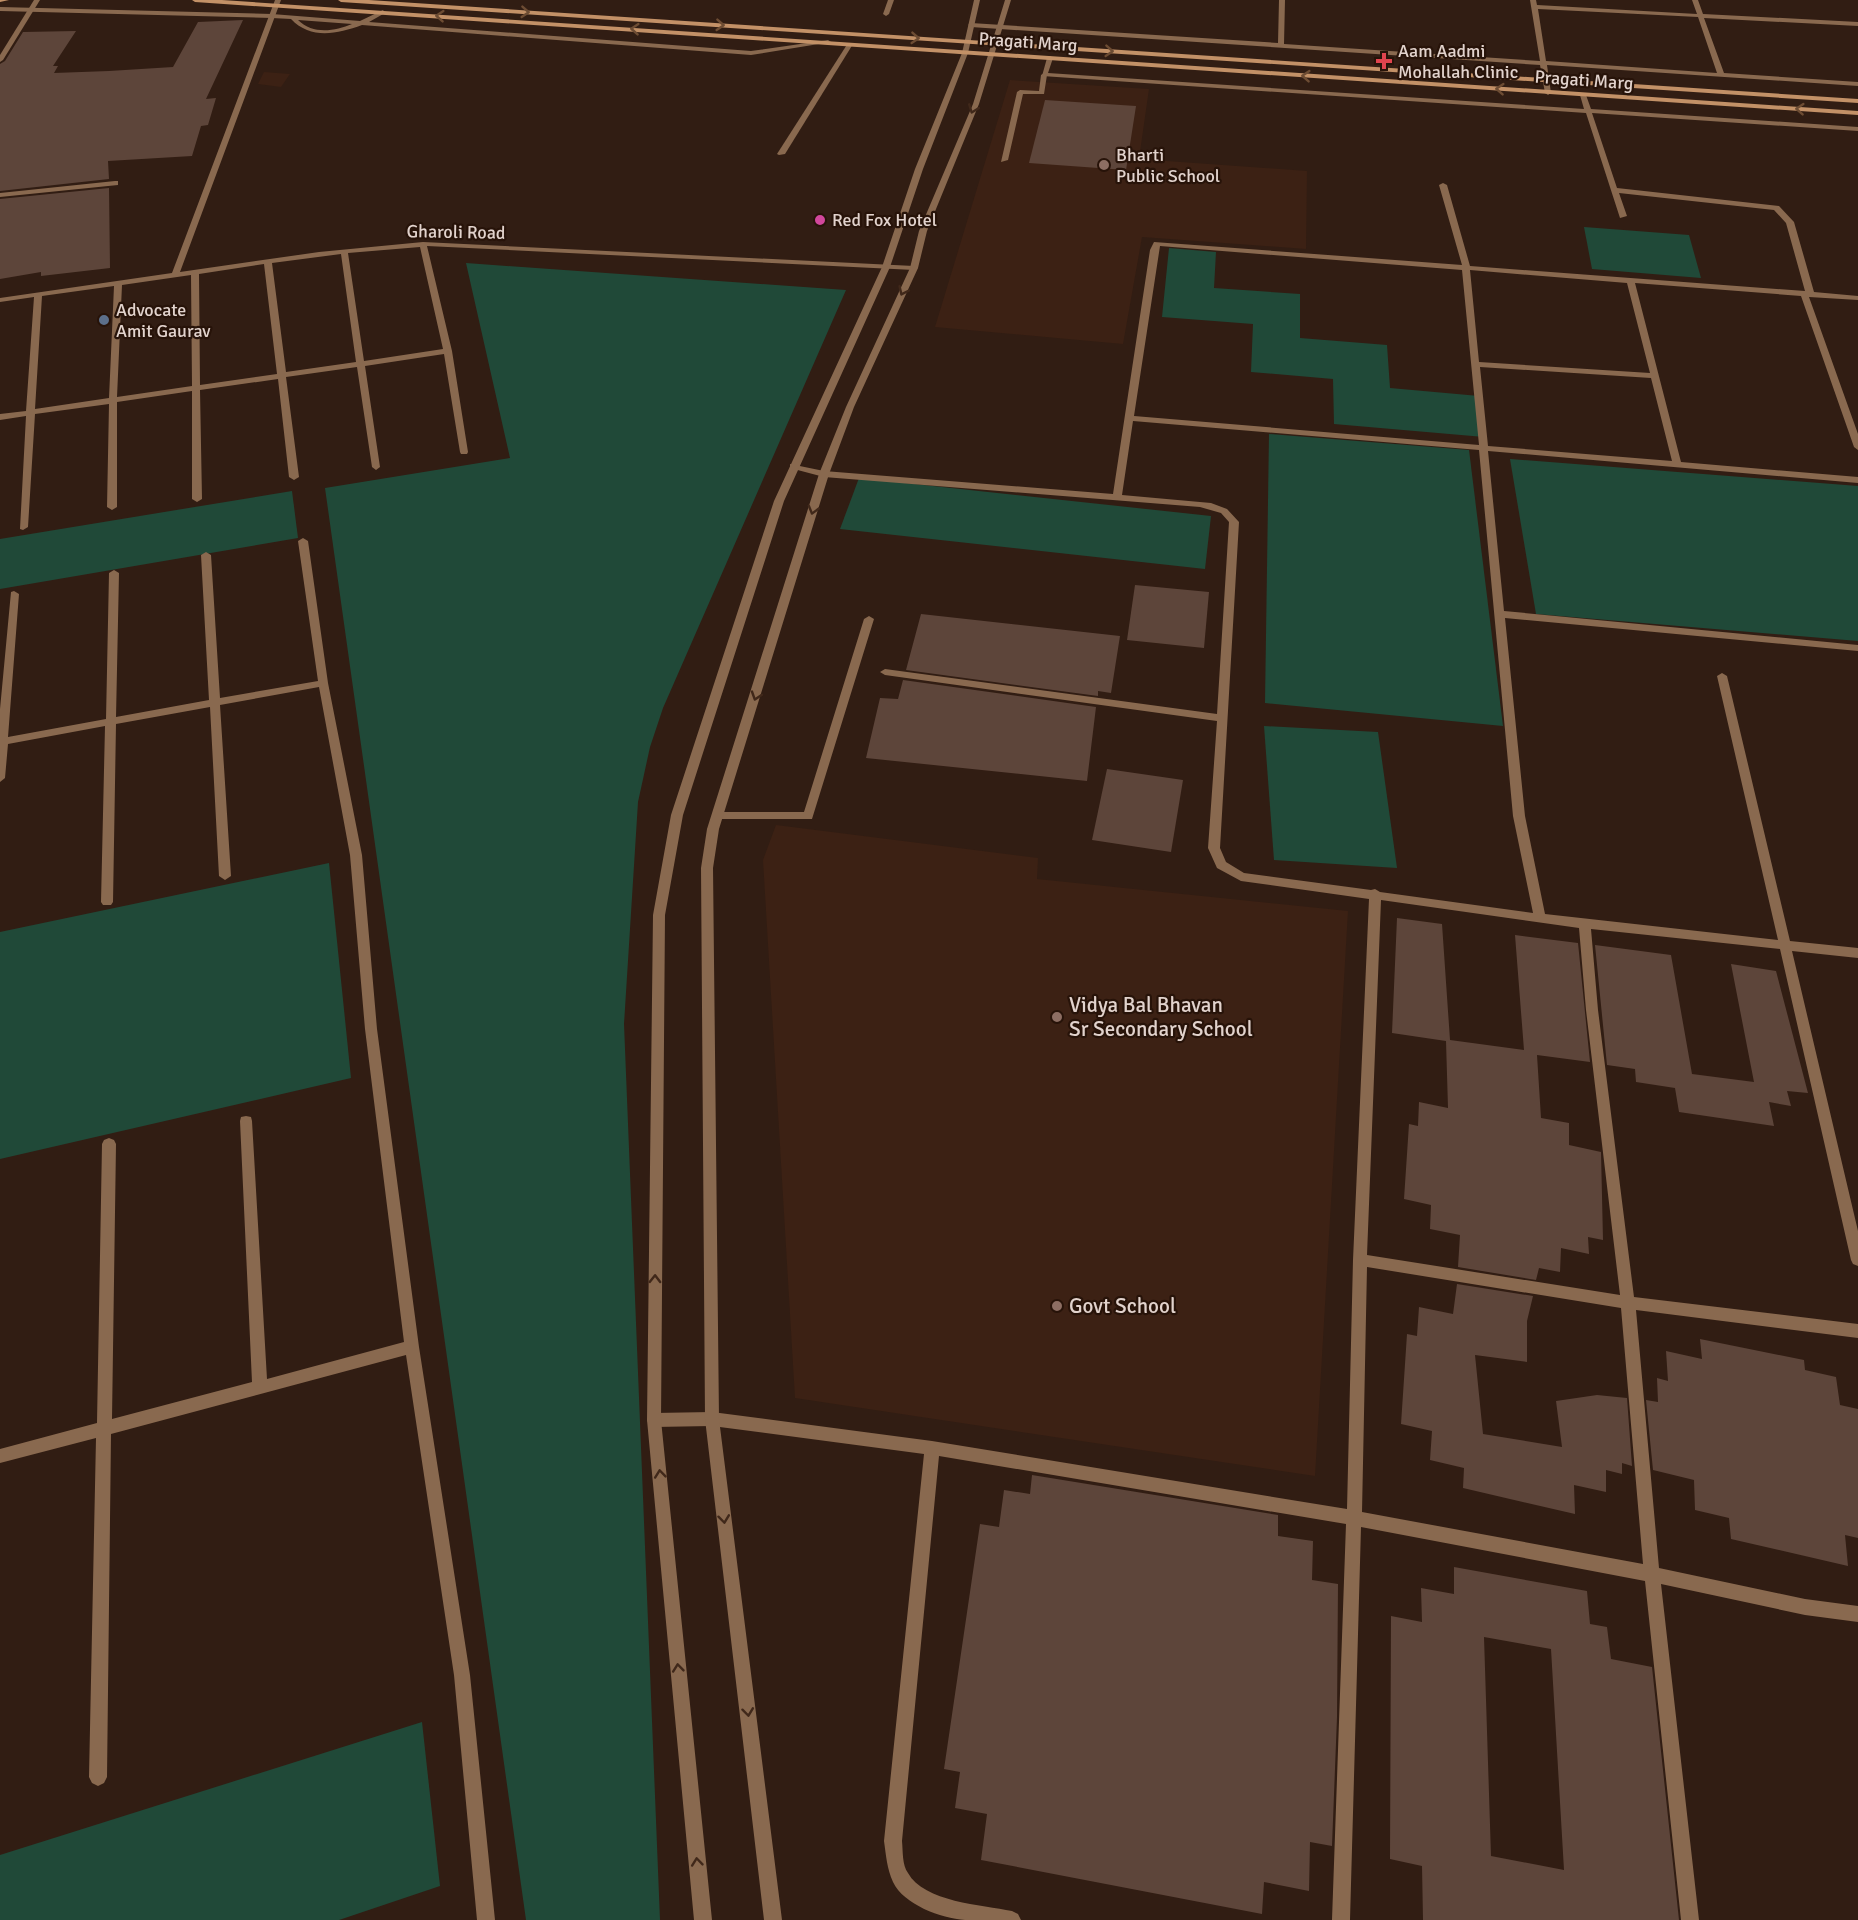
<svg xmlns="http://www.w3.org/2000/svg" width="1858" height="1920" font-family="Signika,sans-serif">
<rect width="100%" height="100%" fill="#311d13"/>
<g fill="#3c2114">
<path d="M 264,72 L 290,74 L 281,87 L 258,84 Z"/>
<path d="M 1010,80 L 1149,89 L 1139,159 L 1307,171 L 1306,249 L 1142,237 L 1123,344 L 935,327 Z"/>
<path d="M 776,825 L 1038,858 L 1037,879 L 1348,911 L 1315,1476 L 795,1398 L 763,860 Z"/>
</g>
<g fill="#204938">
<path d="M 1584,227 L 1689,235 L 1701,278 L 1592,269 Z"/>
<path d="M 1169,248 L 1216,252 L 1214,288 L 1300,294 L 1300,338 L 1387,345 L 1390,388 L 1479,396 L 1484,437 L 1334,424 L 1333,379 L 1251,372 L 1253,324 L 1162,317 Z"/>
<path d="M 466,263 L 846,290 L 663,708 L 650,747 L 638,802 L 624,1024 L 660,1920 L 526,1920 L 325,488 L 510,458 Z"/>
<path d="M 1269,434 L 1469,450 L 1503,726 L 1265,703 Z"/>
<path d="M 1510,459 L 1858,486 L 1858,641 L 1536,614 Z"/>
<path d="M 859,478 L 1211,516 L 1205,569 L 840,529 Z"/>
<path d="M 292,491 L 298,538 L 0,589 L 0,539 Z"/>
<path d="M 1264,726 L 1378,732 L 1397,868 L 1274,860 Z"/>
<path d="M 329,863 L 351,1078 L 0,1159 L 0,932 Z"/>
<path d="M 422,1722 L 440,1886 L 339,1920 L 0,1920 L 0,1855 Z"/>
</g>
<g fill="#5d453a" fill-rule="evenodd">
<path d="M 243,20 L 206,99 L 216,98 L 208,125 L 201,126 L 192,156 L 108,161 L 109,179 L 0,191 L 0,64 L 5,61 L 23,32 L 76,31 L 53,66 L 58,66 L 54,73 L 109,71 L 173,67 L 198,22 Z"/>
<path d="M 1045,100 L 1136,106 L 1126,170 L 1029,163 Z"/>
<path d="M 109,188 L 110,268 L 41,276 L 41,272 L 0,279 L 0,199 Z"/>
<path d="M 1135,585 L 1209,592 L 1204,648 L 1127,640 Z"/>
<path d="M 921,614 L 1120,636 L 1111,693 L 1098,691 L 1098,696 L 906,670 Z"/>
<path d="M 903,680 L 1096,707 L 1087,781 L 866,758 L 880,698 L 898,699 Z"/>
<path d="M 1107,769 L 1183,780 L 1171,852 L 1092,840 Z"/>
<path d="M 1397,918 L 1442,924 L 1450,1040 L 1524,1050 L 1515,935 L 1578,943 L 1590,1062 L 1537,1055 L 1541,1118 L 1569,1123 L 1569,1145 L 1601,1152 L 1603,1240 L 1588,1237 L 1589,1254 L 1561,1248 L 1560,1272 L 1539,1268 L 1536,1280 L 1458,1267 L 1460,1235 L 1430,1229 L 1431,1205 L 1404,1199 L 1409,1124 L 1418,1126 L 1419,1102 L 1448,1108 L 1446,1041 L 1392,1033 Z"/>
<path d="M 1595,945 L 1671,955 L 1692,1074 L 1754,1082 L 1731,964 L 1776,971 L 1808,1093 L 1787,1091 L 1791,1106 L 1769,1102 L 1774,1126 L 1679,1112 L 1675,1088 L 1636,1082 L 1635,1069 L 1607,1065 Z"/>
<path d="M 1457,1284 L 1533,1296 L 1527,1321 L 1527,1362 L 1475,1355 L 1483,1434 L 1562,1447 L 1556,1401 L 1597,1395 L 1627,1398 L 1632,1466 L 1622,1463 L 1622,1474 L 1606,1470 L 1606,1492 L 1574,1485 L 1575,1514 L 1463,1488 L 1464,1468 L 1430,1460 L 1432,1431 L 1401,1424 L 1407,1334 L 1417,1336 L 1419,1307 L 1453,1314 Z"/>
<path d="M 1700,1339 L 1804,1360 L 1805,1370 L 1836,1377 L 1840,1405 L 1858,1409 L 1858,1538 L 1845,1535 L 1848,1566 L 1731,1539 L 1729,1518 L 1695,1510 L 1694,1480 L 1653,1470 L 1646,1400 L 1658,1402 L 1657,1378 L 1668,1381 L 1666,1351 L 1702,1359 Z"/>
<path d="M 1032,1475 L 1278,1515 L 1278,1536 L 1313,1541 L 1312,1580 L 1338,1584 L 1337,1717 L 1332,1846 L 1310,1842 L 1309,1891 L 1264,1882 L 1262,1914 L 981,1860 L 987,1814 L 955,1808 L 960,1772 L 944,1769 L 980,1524 L 999,1527 L 1004,1490 L 1030,1494 Z"/>
<path d="M 1454,1567 L 1587,1591 L 1590,1624 L 1607,1627 L 1611,1659 L 1652,1667 L 1679,1920 L 1423,1920 L 1422,1866 L 1390,1859 L 1391,1616 L 1422,1622 L 1421,1588 L 1454,1594 ZM 1484,1637 L 1551,1649 L 1564,1870 L 1491,1856 Z"/>
</g>
<g fill="none" stroke-linecap="round" stroke-linejoin="round">
<g fill="#89694f" fill-rule="evenodd">
<path d="M 888,0 L 894,0 L 889,14 L 886,16 L 883,14 Z"/>
<path d="M 0,7 L 272,14 L 360,21 L 383,10 L 385,13 L 369,22 L 751,51 L 828,40 L 831,42 L 751,55 L 362,25 C 337,34 311,40 291,19 L 272,18 L 0,11 ZM 298,20 L 352,24 C 335,31 313,35 298,20 Z"/>
<path d="M 848,43 L 853,44 L 785,154 L 779,155 L 777,154 Z"/>
<path d="M 1044,73 L 1047,75 L 1044,94 L 1023,94 L 1008,160 L 1001,162 L 1017,92 L 1020,90 L 1039,91 L 1041,75 Z"/>
</g>
<g fill="#89694f" fill-rule="evenodd">
<path d="M 34,0 L 40,0 L 3,60 L 0,62 L 0,55 Z"/>
<path d="M 275,0 L 281,0 L 180,272 L 319,252 L 423,242 L 914,266 L 918,268 L 914,270 L 427,246 L 452,351 L 468,452 L 467,454 L 461,454 L 460,452 L 444,354 L 365,366 L 380,467 L 376,470 L 372,467 L 357,367 L 286,377 L 299,477 L 294,480 L 289,477 L 278,379 L 200,390 L 202,499 L 197,502 L 192,499 L 192,391 L 117,402 L 117,507 L 112,510 L 107,507 L 109,404 L 35,414 L 28,527 L 23,530 L 20,529 L 26,416 L 0,420 L 0,414 L 26,411 L 34,297 L 0,302 L 0,298 L 172,273 ZM 420,247 L 443,349 L 364,361 L 348,253 ZM 341,254 L 356,362 L 286,372 L 272,263 ZM 264,264 L 277,374 L 200,385 L 199,274 ZM 191,275 L 192,386 L 117,397 L 122,285 ZM 114,286 L 109,398 L 35,409 L 42,296 Z"/>
<path d="M 1279,0 L 1285,0 L 1284,44 L 1540,61 L 1530,0 L 1536,0 L 1537,5 L 1697,14 L 1692,0 L 1698,0 L 1703,14 L 1858,22 L 1858,26 L 1704,18 L 1724,73 L 1858,82 L 1858,86 L 1547,65 L 1551,93 L 1548,95 L 1545,93 L 1540,65 L 971,27 L 968,25 L 971,23 L 1278,43 ZM 1538,9 L 1698,17 L 1717,73 L 1546,61 Z"/>
<path d="M 1050,56 L 1053,58 L 1048,73 L 1584,109 L 1580,95 L 1583,93 L 1586,95 L 1591,109 L 1858,127 L 1858,131 L 1592,113 L 1617,188 L 1779,206 L 1794,222 L 1814,292 L 1858,296 L 1858,300 L 1809,297 L 1858,434 L 1858,450 L 1854,447 L 1801,296 L 1635,283 L 1681,462 L 1858,477 L 1858,483 L 1488,451 L 1504,611 L 1858,645 L 1858,651 L 1505,618 L 1525,816 L 1545,914 L 1778,940 L 1717,676 L 1722,673 L 1727,676 L 1790,941 L 1858,948 L 1858,958 L 1792,951 L 1858,1231 L 1858,1266 L 1853,1264 L 1851,1260 L 1780,949 L 1591,929 L 1598,1010 L 1634,1297 L 1858,1324 L 1858,1338 L 1636,1310 L 1659,1568 L 1805,1599 L 1858,1606 L 1858,1622 L 1805,1615 L 1661,1584 L 1699,1920 L 1681,1920 L 1645,1581 L 1361,1527 L 1350,1920 L 1332,1920 L 1346,1524 L 939,1456 L 902,1841 C 903,1851 902,1865 908,1873 C 924,1902 982,1905 1012,1911 L 1018,1914 L 1021,1920 C 1002,1920 983,1920 965,1920 C 941,1918 904,1905 893,1882 C 887,1869 886,1855 884,1841 L 924,1454 L 712,1426 L 654,1427 L 649,1425 L 647,1420 L 649,1415 L 654,1413 L 712,1412 L 932,1441 L 1347,1509 L 1353,1260 L 1369,899 L 1241,881 L 1217,868 L 1208,848 L 1217,721 L 885,675 L 880,672 L 885,669 L 1217,714 L 1229,522 L 1221,513 L 1200,507 L 824,477 L 790,468 L 790,464 L 824,471 L 1113,494 L 1150,250 L 1154,242 L 1462,265 L 1439,185 L 1443,183 L 1447,185 L 1470,266 L 1805,291 L 1786,223 L 1774,210 L 1619,193 L 1627,216 L 1620,218 L 1586,113 L 1042,76 L 1047,58 ZM 1160,246 L 1462,270 L 1479,445 L 1134,416 ZM 1470,270 L 1627,283 L 1650,373 L 1479,362 ZM 1480,367 L 1651,378 L 1672,461 L 1488,446 ZM 1133,421 L 1479,450 L 1513,816 L 1533,913 L 1380,892 L 1375,889 L 1371,890 L 1244,873 L 1226,862 L 1220,848 L 1239,522 L 1227,509 L 1211,503 L 1122,495 ZM 1381,900 L 1579,928 L 1586,1010 L 1620,1295 L 1367,1255 ZM 1367,1267 L 1621,1308 L 1643,1564 L 1362,1512 Z"/>
<path d="M 115,181 L 118,181 L 118,185 L 0,197 L 0,193 Z"/>
<path d="M 303,538 L 308,541 L 328,683 L 362,855 L 377,1029 L 419,1347 L 470,1675 L 495,1920 L 477,1920 L 454,1675 L 406,1355 L 111,1434 L 107,1777 L 104,1783 L 98,1786 L 92,1783 L 89,1777 L 96,1438 L 0,1463 L 0,1449 L 97,1423 L 102,1144 L 104,1140 L 109,1138 L 114,1140 L 116,1144 L 112,1419 L 252,1382 L 240,1121 L 241,1117 L 246,1116 L 251,1117 L 252,1121 L 267,1379 L 404,1342 L 365,1029 L 350,855 L 319,687 L 220,705 L 231,876 L 225,880 L 219,876 L 210,707 L 116,724 L 113,902 L 111,905 L 103,905 L 101,902 L 105,726 L 8,744 L 5,778 L 0,782 L 0,709 L 11,592 L 14,591 L 19,594 L 8,737 L 106,719 L 109,573 L 114,570 L 119,573 L 116,717 L 209,700 L 201,555 L 206,552 L 211,555 L 220,698 L 318,681 L 298,541 Z"/>
<path d="M 869,616 L 874,619 L 812,819 L 714,819 L 712,816 L 718,812 L 804,812 L 864,619 Z"/>
</g>
<g fill="#89694f" fill-rule="evenodd">
<path d="M 974,0 L 980,0 L 968,53 L 923,169 L 890,267 L 784,501 L 683,815 L 665,915 L 661,1420 L 712,1920 L 694,1920 L 647,1420 L 653,915 L 671,815 L 774,501 L 882,267 L 915,169 L 962,53 Z"/>
<path d="M 1005,0 L 1011,0 L 979,104 L 927,231 L 918,268 L 854,407 L 829,474 L 719,829 L 713,868 L 719,1419 L 782,1920 L 764,1920 L 705,1419 L 701,868 L 707,829 L 819,474 L 846,407 L 910,268 L 919,231 L 973,104 Z"/>
</g>
<g fill="#c39167" fill-rule="evenodd">
<path d="M 0,0 L 9,0 L 0,2 Z"/>
<path d="M 192,0 L 222,0 L 1858,111 L 1858,115 L 195,2 Z"/>
<path d="M 338,0 L 369,0 L 1858,99 L 1858,103 L 341,2 Z"/>
</g>
</g>
<defs><path id="oneway-chevron" d="M-2-3.5L2.5 0L-2 3.5" fill="none" stroke-width="1.6" stroke-linecap="round" stroke-linejoin="round" transform="scale(1.5)"/></defs>
<g stroke="#6d4c33">
<use href="#oneway-chevron" transform="translate(525 12) rotate(4)"/>
<use href="#oneway-chevron" transform="translate(440 16) rotate(-176)"/>
<use href="#oneway-chevron" transform="translate(720 25) rotate(4)"/>
<use href="#oneway-chevron" transform="translate(635 29) rotate(-176)"/>
<use href="#oneway-chevron" transform="translate(915 38) rotate(4)"/>
<use href="#oneway-chevron" transform="translate(1109 51) rotate(4)"/>
<use href="#oneway-chevron" transform="translate(1306 76) rotate(-176)"/>
<use href="#oneway-chevron" transform="translate(1500 89) rotate(-176)"/>
<use href="#oneway-chevron" transform="translate(1800 109) rotate(-176)"/>
</g>
<g stroke="#40281a">
<use href="#oneway-chevron" transform="translate(973 109) rotate(111)"/>
<use href="#oneway-chevron" transform="translate(903 291) rotate(115)"/>
<use href="#oneway-chevron" transform="translate(813 510) rotate(106)"/>
<use href="#oneway-chevron" transform="translate(756 696) rotate(108)"/>
<use href="#oneway-chevron" transform="translate(655 1279) rotate(-89)"/>
<use href="#oneway-chevron" transform="translate(660 1474) rotate(-96)"/>
<use href="#oneway-chevron" transform="translate(724 1519) rotate(83)"/>
<use href="#oneway-chevron" transform="translate(678 1668) rotate(-96)"/>
<use href="#oneway-chevron" transform="translate(748 1712) rotate(83)"/>
<use href="#oneway-chevron" transform="translate(697 1862) rotate(-96)"/>
</g>
<path fill="#e0444e" stroke="#271309" stroke-width="2" d="M1381 52h6v6h6v6h-6v6h-6v-6h-6v-6h6z"/>
<g fill="#8d6e63" stroke="#271309" stroke-width="2">
<circle cx="1104" cy="165" r="6"/>
<circle cx="1057" cy="1017" r="6"/>
<circle cx="1057" cy="1306" r="6"/>
</g>
<circle fill="#d1479c" stroke="#271309" stroke-width="2" cx="820" cy="220" r="6"/>
<circle fill="#5c6f8a" stroke="#271309" stroke-width="2" cx="104" cy="320" r="6"/>
<g text-anchor="middle" stroke-width="4.5" stroke-linejoin="round" paint-order="stroke">
<g font-size="18" fill="#e2d3cd" stroke="#271309">
<text transform="translate(1028 42) rotate(4)" y="6">Pragati Marg</text>
<text transform="translate(1584 80) rotate(4)" y="6">Pragati Marg</text>
<text transform="translate(456 232) rotate(1)" y="6">Gharoli Road</text>
</g>
<g font-size="18" fill="#e2d3cd" stroke="#271309" text-anchor="start">
<text x="1398" y="57">Aam Aadmi<tspan x="1398" dy="21">Mohallah Clinic</tspan></text>
<text x="1116" y="161">Bharti<tspan x="1116" dy="21">Public School</tspan></text>
<text x="832" y="226">Red Fox Hotel</text>
<text x="116" y="316">Advocate<tspan x="116" dy="21">Amit Gaurav</tspan></text>
</g>
<g font-size="21" fill="#e2d3cd" stroke="#271309" text-anchor="start">
<text x="1069" y="1012">Vidya Bal Bhavan<tspan x="1069" dy="24">Sr Secondary School</tspan></text>
<text x="1069" y="1313">Govt School</text>
</g>
</g>
</svg>
